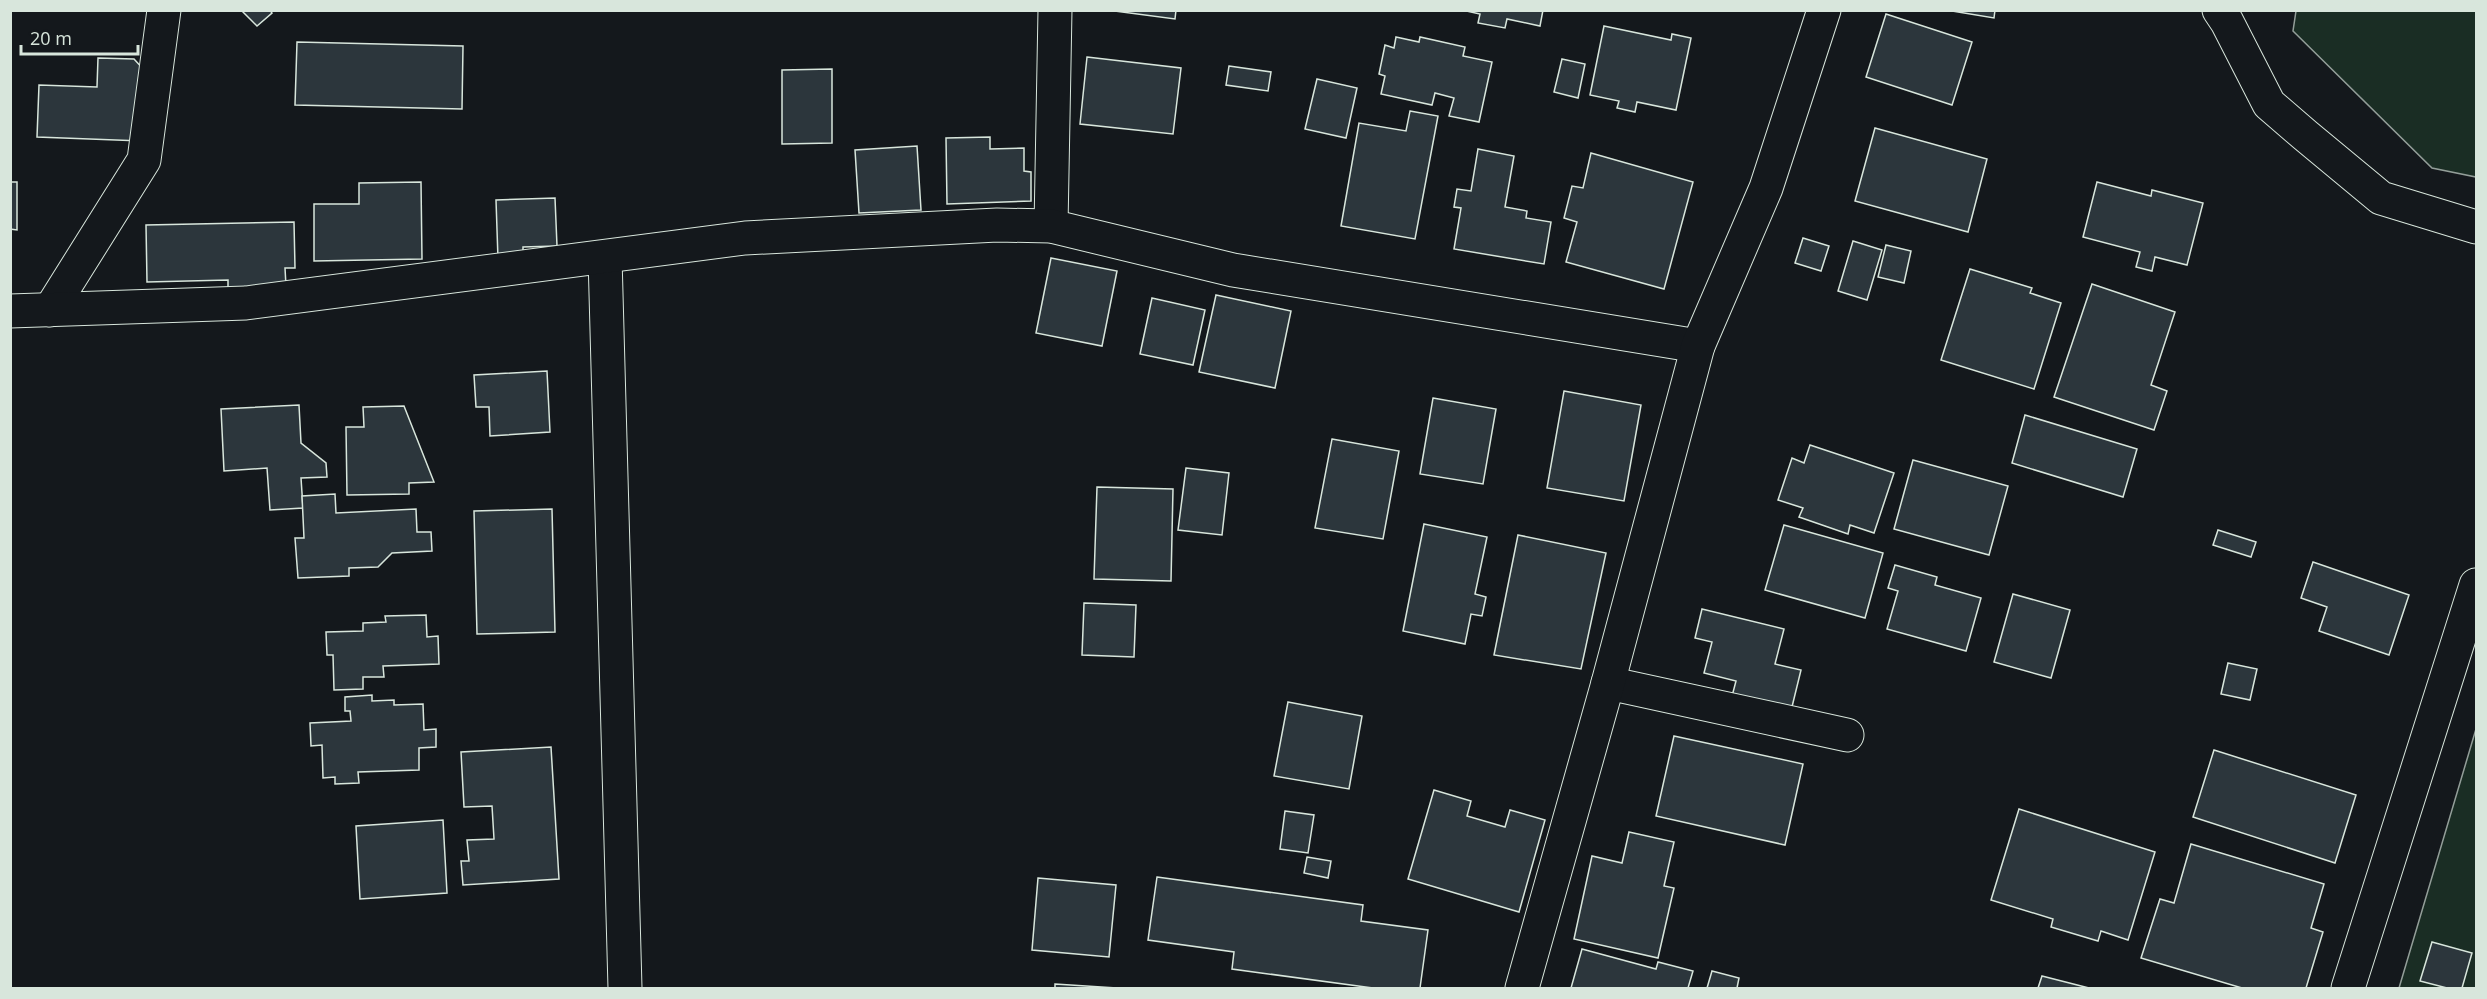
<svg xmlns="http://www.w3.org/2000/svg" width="2487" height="999" font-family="'Open Sans',sans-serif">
<rect width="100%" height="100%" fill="#14181c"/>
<g fill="#1a2d24" stroke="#939e99" stroke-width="1.5">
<path d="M 2296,11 L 2476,11 L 2476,177 L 2432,168 L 2293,31 Z"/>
<path d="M 2476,729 L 2476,988 L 2399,988 Z"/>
</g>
<g fill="#2c363c" stroke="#d8e6dc" stroke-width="1.5">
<path d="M 245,10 L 270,10 L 272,13 L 257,26 L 243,12 Z"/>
<path d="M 1107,10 L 1176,10 L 1175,19 Z"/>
<path d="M 1462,10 L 1543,10 L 1540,26 L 1507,19 L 1505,28 L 1478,23 L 1480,14 Z"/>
<path d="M 1946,10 L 1995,10 L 1994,18 Z"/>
<path d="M 1886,14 L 1972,42 L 1952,105 L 1866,77 Z"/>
<path d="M 1604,26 L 1671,40 L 1672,34 L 1691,38 L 1676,110 L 1637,102 L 1635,112 L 1617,108 L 1619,101 L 1590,95 Z"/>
<path d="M 1396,37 L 1419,42 L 1420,37 L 1465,47 L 1463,56 L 1492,62 L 1479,122 L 1449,116 L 1454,98 L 1435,93 L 1432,105 L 1381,94 L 1385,76 L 1379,74 L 1385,45 L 1394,48 Z"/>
<path d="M 297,42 L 463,46 L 462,109 L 295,105 Z"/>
<path d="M 1087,57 L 1181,68 L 1173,134 L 1080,124 Z"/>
<path d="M 98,58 L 134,59 L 145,71 L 142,141 L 37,137 L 39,85 L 97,87 Z"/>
<path d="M 1562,59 L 1585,64 L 1578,98 L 1554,92 Z"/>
<path d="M 1229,66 L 1271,72 L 1268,91 L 1226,85 Z"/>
<path d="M 832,69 L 832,143 L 782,144 L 782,70 Z"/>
<path d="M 1317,79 L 1357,88 L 1346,138 L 1305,129 Z"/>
<path d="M 1410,111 L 1438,116 L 1415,239 L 1341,226 L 1359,123 L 1406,131 Z"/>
<path d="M 1875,128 L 1987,159 L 1968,232 L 1855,201 Z"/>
<path d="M 990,137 L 990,149 L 1024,148 L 1024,171 L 1031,172 L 1031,201 L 947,204 L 946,138 Z"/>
<path d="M 917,146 L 921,210 L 859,213 L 855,150 Z"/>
<path d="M 1478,149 L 1514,156 L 1505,207 L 1527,211 L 1526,218 L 1551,222 L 1544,264 L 1454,249 L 1461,208 L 1454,207 L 1457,189 L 1471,191 Z"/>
<path d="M 1591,153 L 1693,182 L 1664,289 L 1566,262 L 1577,222 L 1564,218 L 1572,186 L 1583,188 Z"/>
<path d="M 10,182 L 17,182 L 17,230 L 10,229 Z"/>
<path d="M 421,182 L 422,259 L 314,261 L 314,204 L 359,204 L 359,183 Z"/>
<path d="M 2097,182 L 2151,196 L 2152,190 L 2203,203 L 2187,265 L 2155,257 L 2152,271 L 2136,267 L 2140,252 L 2083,237 Z"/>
<path d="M 555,198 L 557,246 L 523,247 L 523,258 L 498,259 L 496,200 Z"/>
<path d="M 294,222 L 295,268 L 285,268 L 286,286 L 228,297 L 228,280 L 147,282 L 146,225 Z"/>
<path d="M 1803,238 L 1829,246 L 1821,271 L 1795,263 Z"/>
<path d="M 1853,241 L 1882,250 L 1867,300 L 1838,291 Z"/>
<path d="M 1886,245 L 1911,251 L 1904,283 L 1878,277 Z"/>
<path d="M 1051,258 L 1117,271 L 1102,346 L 1036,333 Z"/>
<path d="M 1970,269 L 2032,288 L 2030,293 L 2061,303 L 2034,389 L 1941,360 Z"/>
<path d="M 2092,284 L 2175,312 L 2151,385 L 2167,391 L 2154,430 L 2054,397 Z"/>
<path d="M 1216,295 L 1291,311 L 1275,388 L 1199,372 Z"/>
<path d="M 1152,298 L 1205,310 L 1193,365 L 1140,354 Z"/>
<path d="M 547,371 L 550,432 L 490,436 L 489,407 L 476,407 L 474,375 Z"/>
<path d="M 1564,391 L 1641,405 L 1624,501 L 1547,488 Z"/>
<path d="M 1433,398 L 1496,409 L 1483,484 L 1420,474 Z"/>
<path d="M 299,405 L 301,443 L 326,463 L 327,477 L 301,478 L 303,508 L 270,510 L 267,468 L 224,471 L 221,409 Z"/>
<path d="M 404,406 L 434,482 L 409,483 L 409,494 L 347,495 L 346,427 L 364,427 L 363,407 Z"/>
<path d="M 2025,415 L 2137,449 L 2123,497 L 2012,463 Z"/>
<path d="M 1332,439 L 1399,451 L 1383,539 L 1315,528 Z"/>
<path d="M 1810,445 L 1894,473 L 1874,533 L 1850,525 L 1848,534 L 1799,517 L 1803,508 L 1778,500 L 1792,458 L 1804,463 Z"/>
<path d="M 1913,460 L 2008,486 L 1989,555 L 1894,529 Z"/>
<path d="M 1186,468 L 1229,473 L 1222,535 L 1178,530 Z"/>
<path d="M 1097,487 L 1173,489 L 1171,581 L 1094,579 Z"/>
<path d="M 335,494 L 336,513 L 416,509 L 417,532 L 431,532 L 432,551 L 392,553 L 378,567 L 349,568 L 349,576 L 298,578 L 295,538 L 304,538 L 302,496 Z"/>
<path d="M 552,509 L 555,632 L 477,634 L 474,511 Z"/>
<path d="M 1424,524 L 1487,537 L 1475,594 L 1486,597 L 1482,616 L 1471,614 L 1465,644 L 1403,631 Z"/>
<path d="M 1784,525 L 1883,553 L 1865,618 L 1765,590 Z"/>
<path d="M 2218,530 L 2256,542 L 2251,557 L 2213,545 Z"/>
<path d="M 1518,535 L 1606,553 L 1581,669 L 1494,655 Z"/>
<path d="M 2313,562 L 2409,595 L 2389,655 L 2319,631 L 2327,607 L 2301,598 Z"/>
<path d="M 1895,565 L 1937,577 L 1935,585 L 1981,598 L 1966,651 L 1887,629 L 1898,591 L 1888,588 Z"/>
<path d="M 2013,594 L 2070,610 L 2051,678 L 1994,662 Z"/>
<path d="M 1084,603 L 1136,605 L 1134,657 L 1082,655 Z"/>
<path d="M 1702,609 L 1784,629 L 1775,664 L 1801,670 L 1790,715 L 1731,700 L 1736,681 L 1704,673 L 1712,642 L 1695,638 Z"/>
<path d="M 426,615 L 427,637 L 438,636 L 439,664 L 383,666 L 384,677 L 363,677 L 363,689 L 334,690 L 333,655 L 327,655 L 326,632 L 363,631 L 363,623 L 386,622 L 385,616 Z"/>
<path d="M 2228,663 L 2257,669 L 2250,700 L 2221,694 Z"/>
<path d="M 372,695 L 372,701 L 394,700 L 394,705 L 423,704 L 424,730 L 436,729 L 436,747 L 419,748 L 419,770 L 358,772 L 359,783 L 335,784 L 335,777 L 323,778 L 322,745 L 311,746 L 310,723 L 351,721 L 350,711 L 345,711 L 345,697 Z"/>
<path d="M 1288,702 L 1362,716 L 1349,789 L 1274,776 Z"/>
<path d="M 1674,736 L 1803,764 L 1785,845 L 1656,816 Z"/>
<path d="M 551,747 L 559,879 L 463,885 L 461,861 L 469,861 L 467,840 L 494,839 L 492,806 L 464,807 L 461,752 Z"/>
<path d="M 2214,750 L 2356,795 L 2335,863 L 2193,817 Z"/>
<path d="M 1434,790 L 1471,801 L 1467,816 L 1505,827 L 1510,810 L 1545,820 L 1519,912 L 1408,879 Z"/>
<path d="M 2019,809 L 2155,852 L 2128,940 L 2101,931 L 2098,941 L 2051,927 L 2053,919 L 1991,900 Z"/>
<path d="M 1285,811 L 1314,815 L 1308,853 L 1280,849 Z"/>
<path d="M 443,820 L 447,893 L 360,899 L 356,826 Z"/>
<path d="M 1629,832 L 1674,842 L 1664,886 L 1674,888 L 1658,958 L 1574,939 L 1592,856 L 1622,863 Z"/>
<path d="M 2191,844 L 2324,884 L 2311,928 L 2323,932 L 2306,988 L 2242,988 L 2141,958 L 2160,899 L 2174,903 Z"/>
<path d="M 1307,857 L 1331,861 L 1328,878 L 1304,873 Z"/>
<path d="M 1157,877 L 1363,905 L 1361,921 L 1428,930 L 1420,988 L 1373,988 L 1232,969 L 1234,952 L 1148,940 Z"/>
<path d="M 1038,878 L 1116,885 L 1109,957 L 1032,950 Z"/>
<path d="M 2432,942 L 2472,953 L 2462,988 L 2447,988 L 2420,981 Z"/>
<path d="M 1582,949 L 1656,969 L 1658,962 L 1693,971 L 1688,988 L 1571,988 Z"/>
<path d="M 1712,971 L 1739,978 L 1737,988 L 1707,988 Z"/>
<path d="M 2042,976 L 2089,988 L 2038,988 Z"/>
<path d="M 1055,984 L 1117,988 L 1055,988 Z"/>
</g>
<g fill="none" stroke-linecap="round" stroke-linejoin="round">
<defs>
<g id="minor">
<path d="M 2219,10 L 2227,22 L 2269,104 L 2305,135 L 2381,198 L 2476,227"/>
<path d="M 1051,226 L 1055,10"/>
<path d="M 605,257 L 625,988"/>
<path d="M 50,310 L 144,160 L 164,10"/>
<path d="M 10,311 L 246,303 L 745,238 L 997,225 L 1051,226 L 1233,270 L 1698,346"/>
<path d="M 1608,683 L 1847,735"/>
<path d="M 1522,988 L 1608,683 L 1698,346 L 1766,188 L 1824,10"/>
<path d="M 2348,988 L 2476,585"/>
</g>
</defs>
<use href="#minor" stroke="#d8e6dc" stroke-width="35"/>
<use href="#minor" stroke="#14181c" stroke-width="33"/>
</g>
<rect width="2487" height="999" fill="none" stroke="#d8e6dc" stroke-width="24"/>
<path d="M21 45v9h117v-9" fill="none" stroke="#d8e6dc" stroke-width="3"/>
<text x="30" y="45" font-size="18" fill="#d8e6dc" stroke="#14181c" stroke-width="4.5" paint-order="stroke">20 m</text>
</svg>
